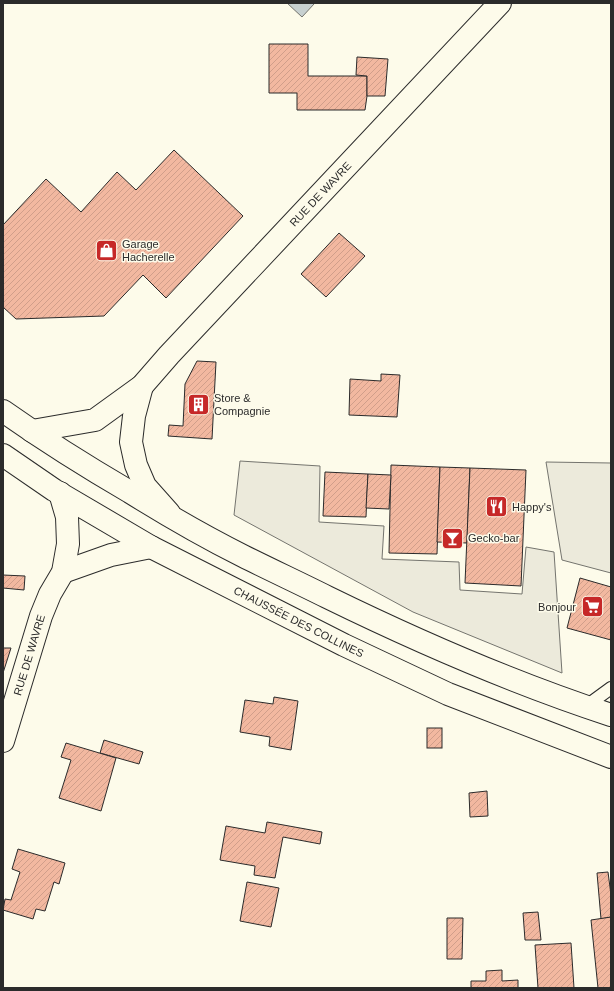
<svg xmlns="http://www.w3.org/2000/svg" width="614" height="991" font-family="Helvetica,sans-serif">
<defs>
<pattern id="building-hatch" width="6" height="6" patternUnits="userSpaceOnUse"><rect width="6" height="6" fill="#f2b8a0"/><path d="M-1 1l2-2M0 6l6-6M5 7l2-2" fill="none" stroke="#d09e8a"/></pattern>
</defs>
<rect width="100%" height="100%" fill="#fdfbea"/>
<g fill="#eceadb" stroke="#74746e">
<path d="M 240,461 L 320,466 L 319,522 L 384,526 L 382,559 L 459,562 L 460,590 L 522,594 L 526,547 L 554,552 L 562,673 L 413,612 L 234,515 Z"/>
<path d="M 546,462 L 611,463 L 611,573 L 562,560 Z"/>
</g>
<path fill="#c7d0d0" stroke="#74746e" d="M 287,3 L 313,3 L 314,4 L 302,17 Z"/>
<g fill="url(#building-hatch)" stroke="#2b2b2b">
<path d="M 269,44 L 308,44 L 308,76 L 367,76 L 367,96 L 365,110 L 297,110 L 297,93 L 269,93 Z"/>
<path d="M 357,57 L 388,59 L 385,96 L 367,96 L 367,76 L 356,75 Z"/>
<path d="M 174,150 L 243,216 L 166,298 L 143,275 L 104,316 L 16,319 L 3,307 L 3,225 L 46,179 L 81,212 L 117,172 L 136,190 Z"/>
<path d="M 339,233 L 365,256 L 326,297 L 301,274 Z"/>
<path d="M 197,361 L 216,362 L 212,439 L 168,436 L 169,425 L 183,426 L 185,384 Z"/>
<path d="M 381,374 L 400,375 L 397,417 L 349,415 L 350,379 L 381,381 Z"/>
<path d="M 391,465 L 440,467 L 437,554 L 389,553 Z"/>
<path d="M 440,467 L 470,468 L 467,543 L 437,542 Z"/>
<path d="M 470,468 L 526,470 L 521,586 L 465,583 Z"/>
<path d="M 325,472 L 368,474 L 366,517 L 323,516 Z"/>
<path d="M 368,474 L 391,475 L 389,509 L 366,508 Z"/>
<path d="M 3,575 L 25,576 L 24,590 L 3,588 Z"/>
<path d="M 580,578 L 611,587 L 611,640 L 567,628 Z"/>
<path d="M 3,648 L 11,648 L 3,673 Z"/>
<path d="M 274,697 L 298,701 L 291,750 L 269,746 L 270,737 L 240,732 L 245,700 L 273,704 Z"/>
<rect x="427" y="728" width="15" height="20"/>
<path d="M 104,740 L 143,752 L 139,764 L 100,753 Z"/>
<path d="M 66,743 L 116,758 L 101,811 L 59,798 L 71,760 L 61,757 Z"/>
<path d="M 487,791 L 488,816 L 470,817 L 469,793 Z"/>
<path d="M 267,822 L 322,832 L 320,844 L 283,837 L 275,878 L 254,875 L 255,866 L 220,860 L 226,826 L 265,833 Z"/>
<path d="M 18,849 L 65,863 L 59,884 L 54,882 L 45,911 L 36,909 L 33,919 L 3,910 L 5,899 L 11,900 L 20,872 L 12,869 Z"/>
<path d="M 608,872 L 611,895 L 611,917 L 601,919 L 597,873 Z"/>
<path d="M 247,882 L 279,888 L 271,927 L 240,921 Z"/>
<path d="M 538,912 L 541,940 L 525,940 L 523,913 Z"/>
<path d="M 611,917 L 611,988 L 598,988 L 591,920 Z"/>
<path d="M 447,918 L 463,918 L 462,959 L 447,959 Z"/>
<path d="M 571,943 L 574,988 L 538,988 L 535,945 Z"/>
<path d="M 502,970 L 502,981 L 518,980 L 518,988 L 471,988 L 471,981 L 486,981 L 486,971 Z"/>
</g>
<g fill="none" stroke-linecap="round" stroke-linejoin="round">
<defs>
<path id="service" d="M 585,707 L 611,688"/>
<g id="tertiary">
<path d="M 142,386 L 134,416 L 131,442 L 136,465 L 145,486 L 169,513"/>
<path id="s1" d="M 32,431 L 95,420 L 142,386 L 169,355 L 500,3"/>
<path d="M 63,572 L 111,555 L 151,547"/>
<path id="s2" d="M 3,741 L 41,616 L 50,594 L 63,572 L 68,544 L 67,517 L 60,493"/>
</g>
<g id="secondary">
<path d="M 3,411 C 44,440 87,467 130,492 C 167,515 205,537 243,556 C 271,570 299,583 327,597 C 419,642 513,683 611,715"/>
<path id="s3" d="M 3,455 L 54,490 L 151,547 L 344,645 L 448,694 L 611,757"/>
</g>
</defs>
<use href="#service" stroke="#2b2b2b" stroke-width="14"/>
<use href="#tertiary" stroke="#2b2b2b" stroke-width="24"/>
<use href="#secondary" stroke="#2b2b2b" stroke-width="24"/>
<use href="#service" stroke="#fdfbea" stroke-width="12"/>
<use href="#tertiary" stroke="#fdfbea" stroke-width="22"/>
<use href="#secondary" stroke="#fdfbea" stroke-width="22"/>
</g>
<defs>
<symbol id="shop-square" viewBox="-11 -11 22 22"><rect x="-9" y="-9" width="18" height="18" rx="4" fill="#c62828" stroke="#fdfbea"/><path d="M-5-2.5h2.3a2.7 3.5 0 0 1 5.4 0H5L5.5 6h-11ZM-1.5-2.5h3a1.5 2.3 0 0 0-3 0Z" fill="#fff"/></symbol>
<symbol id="building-square" viewBox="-11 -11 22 22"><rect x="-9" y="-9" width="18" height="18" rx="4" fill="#c62828" stroke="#fdfbea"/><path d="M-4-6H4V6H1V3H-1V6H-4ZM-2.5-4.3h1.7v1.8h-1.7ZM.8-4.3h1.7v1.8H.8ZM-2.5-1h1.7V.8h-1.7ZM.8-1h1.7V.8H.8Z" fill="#fff"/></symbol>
<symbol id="restaurant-square" viewBox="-11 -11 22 22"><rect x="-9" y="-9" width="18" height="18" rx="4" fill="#c62828" stroke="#fdfbea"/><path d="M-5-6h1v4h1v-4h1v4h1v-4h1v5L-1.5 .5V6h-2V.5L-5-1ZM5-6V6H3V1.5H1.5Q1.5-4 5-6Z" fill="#fff"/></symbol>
<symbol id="bar-square" viewBox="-11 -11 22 22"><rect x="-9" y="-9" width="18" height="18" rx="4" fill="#c62828" stroke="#fdfbea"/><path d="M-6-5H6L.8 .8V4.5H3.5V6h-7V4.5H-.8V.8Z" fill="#fff"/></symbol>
<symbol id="supermarket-square" viewBox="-11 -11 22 22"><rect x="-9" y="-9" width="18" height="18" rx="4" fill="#c62828" stroke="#fdfbea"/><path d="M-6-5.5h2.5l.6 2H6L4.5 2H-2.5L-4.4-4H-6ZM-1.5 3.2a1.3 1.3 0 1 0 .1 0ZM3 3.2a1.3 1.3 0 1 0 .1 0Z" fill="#fff"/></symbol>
</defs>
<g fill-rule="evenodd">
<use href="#shop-square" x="94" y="238" width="25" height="25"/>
<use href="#building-square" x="186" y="392" width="25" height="25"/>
<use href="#restaurant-square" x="484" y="494" width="25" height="25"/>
<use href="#bar-square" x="440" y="526" width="25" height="25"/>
<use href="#supermarket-square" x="580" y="594" width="25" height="25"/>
</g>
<g text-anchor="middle" stroke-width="3" stroke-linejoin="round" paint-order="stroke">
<g font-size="11" fill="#2b2b2b" stroke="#fdfbea">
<text dy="4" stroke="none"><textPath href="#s1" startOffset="384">RUE DE WAVRE</textPath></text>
<text dy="4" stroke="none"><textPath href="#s3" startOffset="340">CHAUSSÉE DES COLLINES</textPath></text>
<text dy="4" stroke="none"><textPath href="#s2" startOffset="90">RUE DE WAVRE</textPath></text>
</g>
<g font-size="11" fill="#2b2b2b" stroke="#fdfbea" text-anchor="start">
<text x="122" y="248">Garage<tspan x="122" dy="13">Hacherelle</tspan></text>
<text x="214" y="402">Store &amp;<tspan x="214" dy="13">Compagnie</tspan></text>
<text x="512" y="511">Happy's</text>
<text x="468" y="542">Gecko-bar</text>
<text x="576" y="611" text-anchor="end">Bonjour</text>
</g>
</g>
<rect width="614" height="991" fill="none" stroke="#2b2b2b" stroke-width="8"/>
</svg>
